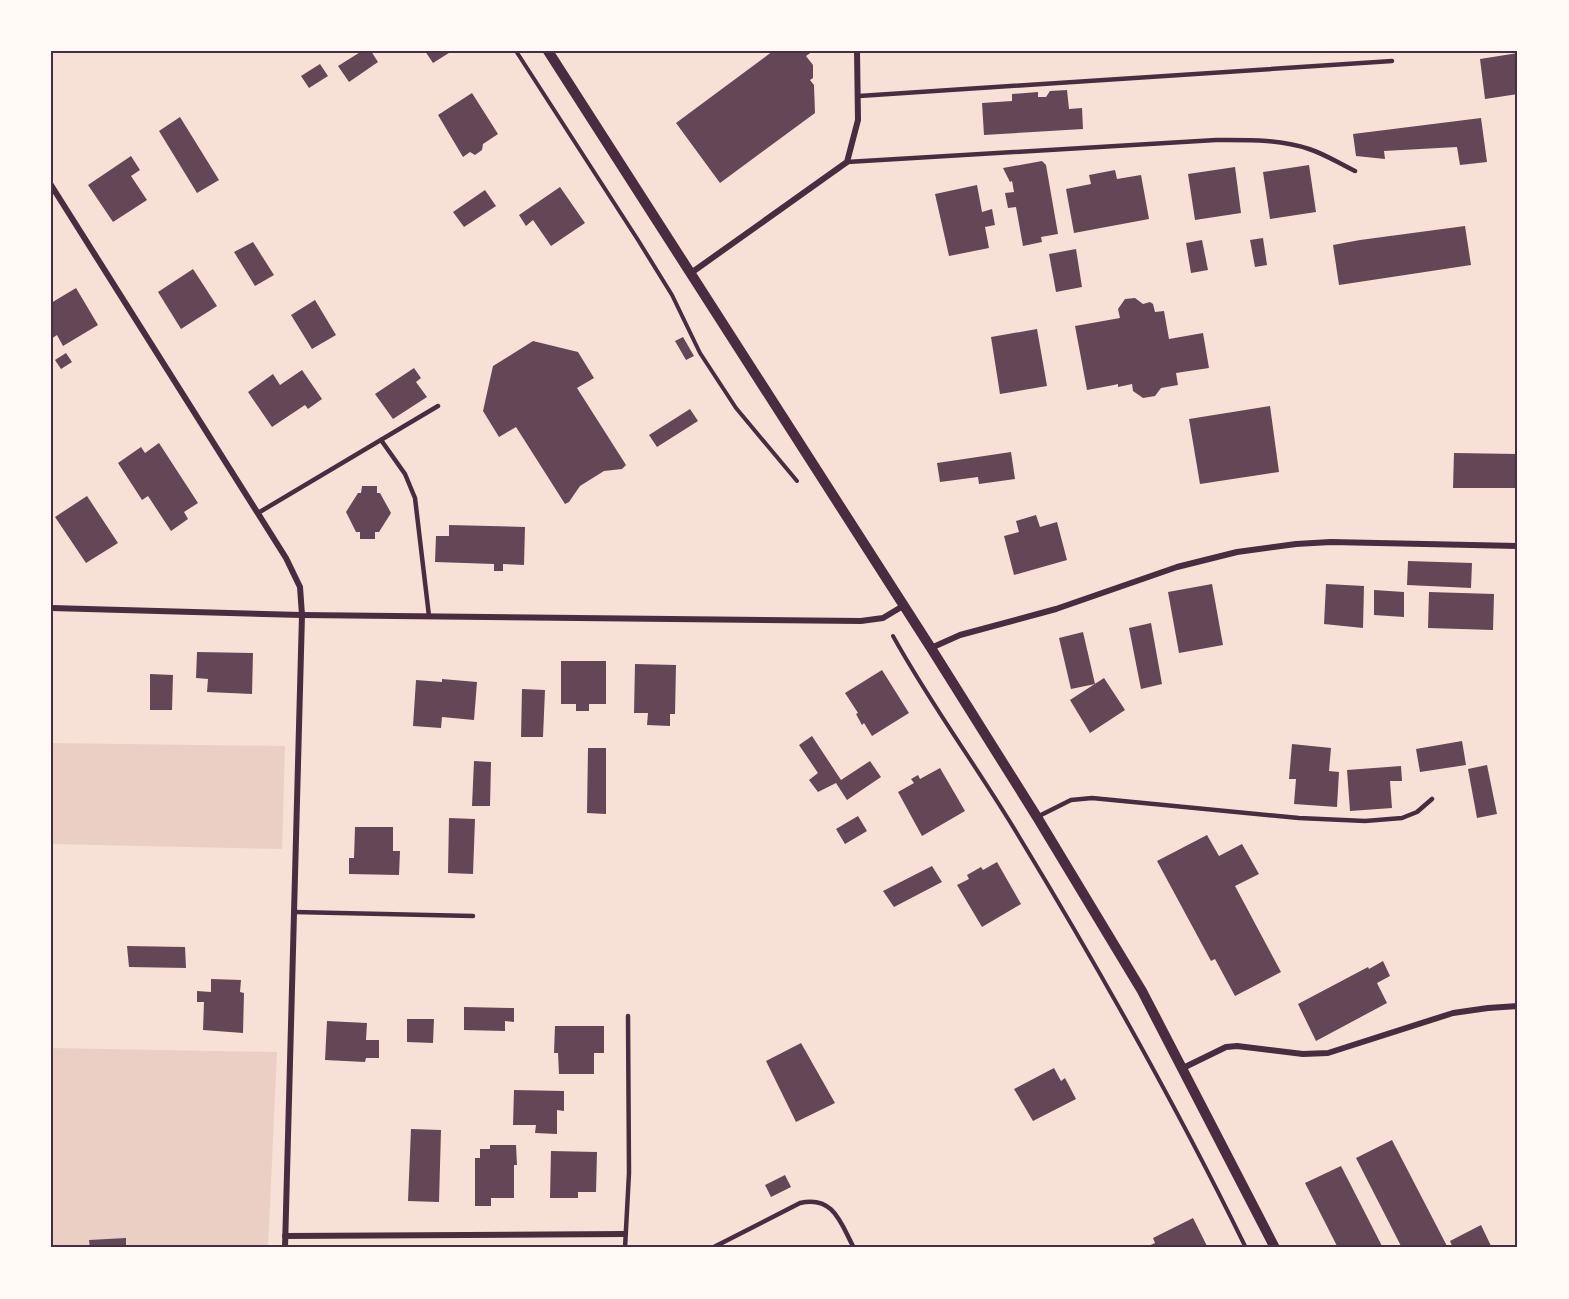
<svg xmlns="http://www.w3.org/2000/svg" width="1569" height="1299" font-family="Bitter,serif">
<rect width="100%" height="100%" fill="#f7e1d7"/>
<g fill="#ebcfc5">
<path d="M 51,743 L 285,746 L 282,849 L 51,844 Z"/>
<path d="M 51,1048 L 277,1052 L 268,1248 L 51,1248 Z"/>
</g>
<g fill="#644757">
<path d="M 362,51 L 371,51 L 378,62 L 349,82 L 338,66 Z"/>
<path d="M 425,51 L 452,51 L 433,63 Z"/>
<path d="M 773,51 L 813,51 L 806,56 L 813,65 L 813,78 L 810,80 L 814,85 L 815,113 L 720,183 L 676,123 Z"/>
<path d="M 1518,53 L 1518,94 L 1485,99 L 1480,59 Z"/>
<path d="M 320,64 L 328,76 L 309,88 L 301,76 Z"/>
<path d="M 1067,90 L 1069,109 L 1082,108 L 1083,129 L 984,135 L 982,103 L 1012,101 L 1012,94 L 1038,92 L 1038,97 L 1046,97 L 1050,91 Z"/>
<path d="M 472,93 L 498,134 L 483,144 L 482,150 L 475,155 L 470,152 L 463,157 L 438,115 Z"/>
<path d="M 180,117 L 219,180 L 197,193 L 159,131 Z"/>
<path d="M 1481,118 L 1487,162 L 1460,165 L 1457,147 L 1384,151 L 1385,159 L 1356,156 L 1353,134 Z"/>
<path d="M 131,156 L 140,170 L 131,176 L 147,200 L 113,222 L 88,185 Z"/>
<path d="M 1042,161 L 1046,165 L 1058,234 L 1041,237 L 1042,242 L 1023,246 L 1016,207 L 1008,208 L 1005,193 L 1014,192 L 1012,181 L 1010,182 L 1003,168 Z"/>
<path d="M 1309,165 L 1316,212 L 1270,219 L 1263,172 Z"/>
<path d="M 1235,167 L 1241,213 L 1195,220 L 1188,174 Z"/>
<path d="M 1115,170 L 1117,179 L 1141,175 L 1149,219 L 1074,233 L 1066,189 L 1091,184 L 1089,175 Z"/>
<path d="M 977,185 L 982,212 L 992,209 L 995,225 L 985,227 L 989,248 L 949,256 L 935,194 Z"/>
<path d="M 560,187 L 585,223 L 551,246 L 533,220 L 526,226 L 519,215 Z"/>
<path d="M 485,190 L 496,206 L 464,227 L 453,212 Z"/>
<path d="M 1465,226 L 1471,265 L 1339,285 L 1333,245 L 1360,240 Z"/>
<path d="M 1263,238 L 1267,265 L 1255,267 L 1250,240 Z"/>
<path d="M 1202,240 L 1208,270 L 1191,273 L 1186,243 Z"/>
<path d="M 253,242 L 274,275 L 255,286 L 234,252 Z"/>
<path d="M 1076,249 L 1082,287 L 1056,292 L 1049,254 Z"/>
<path d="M 193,269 L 217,306 L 181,329 L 158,292 Z"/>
<path d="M 76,288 L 98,325 L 63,346 L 57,335 L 51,339 L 51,303 Z"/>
<path d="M 1135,298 L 1143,304 L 1150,302 L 1153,304 L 1155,312 L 1164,311 L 1169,339 L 1203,333 L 1209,368 L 1176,373 L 1178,385 L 1161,388 L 1155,396 L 1143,398 L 1133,391 L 1132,384 L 1118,387 L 1118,384 L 1114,385 L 1087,390 L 1075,326 L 1120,318 L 1118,309 L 1125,299 Z"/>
<path d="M 315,300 L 336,335 L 312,349 L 291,315 Z"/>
<path d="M 1037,329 L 1047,386 L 1000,394 L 991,337 Z"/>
<path d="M 683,337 L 694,356 L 686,360 L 675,341 Z"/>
<path d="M 533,341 L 578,352 L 594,378 L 577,388 L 626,465 L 622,469 L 604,471 L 580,486 L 569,502 L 565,504 L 516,427 L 499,437 L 483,411 L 493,366 Z"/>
<path d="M 66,353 L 72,362 L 61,369 L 55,360 Z"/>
<path d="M 414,368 L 421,378 L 416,382 L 427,397 L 393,419 L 375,394 Z"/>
<path d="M 302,370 L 322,399 L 308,409 L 305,405 L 272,427 L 248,392 L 273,374 L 280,385 Z"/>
<path d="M 1270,406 L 1279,472 L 1200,484 L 1189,419 Z"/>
<path d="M 690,409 L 698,421 L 657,447 L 649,435 Z"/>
<path d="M 159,443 L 198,503 L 184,512 L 188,519 L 171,531 L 148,496 L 142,500 L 118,463 L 141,447 L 145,453 Z"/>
<path d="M 1011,452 L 1015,479 L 979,484 L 978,477 L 940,482 L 937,463 Z"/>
<path d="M 1454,453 L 1518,454 L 1518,488 L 1453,488 Z"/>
<path d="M 362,486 L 377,486 L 377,493 L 380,493 L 391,513 L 379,532 L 375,532 L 375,539 L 360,539 L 360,532 L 356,532 L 346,512 L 358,493 L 361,493 Z"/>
<path d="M 87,496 L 118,543 L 86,563 L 55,517 Z"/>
<path d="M 1036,515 L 1040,527 L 1057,522 L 1067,560 L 1014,575 L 1004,536 L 1019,532 L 1016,521 Z"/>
<path d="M 449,525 L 525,527 L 524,565 L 503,564 L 503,571 L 494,571 L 494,564 L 435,562 L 436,536 L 449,536 Z"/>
<path d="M 1408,561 L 1472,563 L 1471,588 L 1407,585 Z"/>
<path d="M 1212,584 L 1223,645 L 1179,653 L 1168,592 Z"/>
<path d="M 1326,584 L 1364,586 L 1363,628 L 1324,624 Z"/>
<path d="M 1374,590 L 1404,592 L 1404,617 L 1374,615 Z"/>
<path d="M 1429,592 L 1494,594 L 1493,630 L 1428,628 Z"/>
<path d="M 1151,623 L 1162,684 L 1141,689 L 1129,628 Z"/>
<path d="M 1083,632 L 1095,684 L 1071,689 L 1059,638 Z"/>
<path d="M 197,652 L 253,653 L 252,694 L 207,692 L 208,679 L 196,678 Z"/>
<path d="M 561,661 L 606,661 L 606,704 L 589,704 L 589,711 L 576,711 L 576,704 L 561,704 Z"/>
<path d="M 635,664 L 676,665 L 675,714 L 670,714 L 670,726 L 647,725 L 648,713 L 634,713 Z"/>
<path d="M 882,670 L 909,713 L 872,736 L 864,723 L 862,725 L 856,714 L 858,713 L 845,693 Z"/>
<path d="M 150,674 L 173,675 L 172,710 L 150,710 Z"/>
<path d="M 1104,678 L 1125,710 L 1090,733 L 1070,700 Z"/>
<path d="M 442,679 L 477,682 L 474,720 L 442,717 L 441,728 L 413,726 L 416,680 L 442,682 Z"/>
<path d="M 522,689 L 545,690 L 543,737 L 521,737 Z"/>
<path d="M 812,736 L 841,780 L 870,761 L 881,777 L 847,800 L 836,783 L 818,792 L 809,780 L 818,773 L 799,745 Z"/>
<path d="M 1462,741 L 1466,765 L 1420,772 L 1416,749 Z"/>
<path d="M 1292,744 L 1331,748 L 1329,771 L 1339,772 L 1337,807 L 1294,804 L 1296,779 L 1289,779 Z"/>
<path d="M 588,748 L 606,748 L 606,814 L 587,813 Z"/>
<path d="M 474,761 L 491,762 L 490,806 L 472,806 Z"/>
<path d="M 1487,765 L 1497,814 L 1477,818 L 1468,769 Z"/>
<path d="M 1401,766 L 1402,781 L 1390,781 L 1392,808 L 1350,811 L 1347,770 Z"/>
<path d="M 940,768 L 965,811 L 922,836 L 898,792 L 914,783 L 911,779 L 918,775 L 920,779 Z"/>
<path d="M 858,816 L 867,831 L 845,844 L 836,829 Z"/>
<path d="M 449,818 L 475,819 L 473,874 L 448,873 Z"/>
<path d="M 355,827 L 393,827 L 393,851 L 400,851 L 399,875 L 349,874 L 349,858 L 354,858 Z"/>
<path d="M 1207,835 L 1219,856 L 1242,844 L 1259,874 L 1235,886 L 1281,972 L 1235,996 L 1215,959 L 1211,961 L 1157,861 Z"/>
<path d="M 997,862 L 1021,904 L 982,927 L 957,885 L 969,879 L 967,875 L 981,867 L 983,870 Z"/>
<path d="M 932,866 L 942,882 L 894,907 L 883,891 Z"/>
<path d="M 127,946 L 185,947 L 186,968 L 129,967 Z"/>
<path d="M 1383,961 L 1390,976 L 1377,983 L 1387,1003 L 1316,1041 L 1298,1004 L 1368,967 L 1369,969 Z"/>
<path d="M 211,979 L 241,980 L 240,992 L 244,993 L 243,1033 L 203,1030 L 204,1002 L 197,1002 L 197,991 L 211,992 Z"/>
<path d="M 464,1007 L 514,1008 L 514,1022 L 505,1021 L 505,1031 L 464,1030 Z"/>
<path d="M 407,1019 L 434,1019 L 433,1043 L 407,1042 Z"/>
<path d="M 327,1021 L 367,1023 L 366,1040 L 379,1040 L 379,1058 L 366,1058 L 365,1062 L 325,1060 Z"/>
<path d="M 555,1026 L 604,1026 L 604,1053 L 594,1053 L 594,1074 L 559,1074 L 558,1053 L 554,1053 Z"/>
<path d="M 801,1043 L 835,1103 L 796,1122 L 766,1061 Z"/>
<path d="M 1054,1068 L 1061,1081 L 1065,1078 L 1076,1099 L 1033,1121 L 1014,1089 Z"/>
<path d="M 514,1090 L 564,1091 L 564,1111 L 557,1110 L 557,1134 L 535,1133 L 536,1125 L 513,1125 Z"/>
<path d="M 411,1129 L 441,1130 L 439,1202 L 408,1201 Z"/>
<path d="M 1392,1140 L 1448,1248 L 1402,1248 L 1356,1158 Z"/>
<path d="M 490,1145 L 516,1145 L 517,1165 L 514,1165 L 514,1198 L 491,1198 L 491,1206 L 475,1206 L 475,1158 L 480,1158 L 480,1149 L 490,1149 Z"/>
<path d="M 551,1151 L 597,1152 L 596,1192 L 578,1192 L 578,1198 L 550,1198 Z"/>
<path d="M 1341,1166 L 1383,1248 L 1338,1248 L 1305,1183 Z"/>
<path d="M 785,1175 L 791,1187 L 771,1197 L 765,1185 Z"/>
<path d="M 1193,1218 L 1208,1248 L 1144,1248 L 1155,1243 L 1153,1238 Z"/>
<path d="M 1481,1225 L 1492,1248 L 1453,1248 L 1450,1241 Z"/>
<path d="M 126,1238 L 126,1248 L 90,1248 L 89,1240 Z"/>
</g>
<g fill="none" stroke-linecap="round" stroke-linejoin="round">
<g stroke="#4a2c40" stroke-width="4">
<path d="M 516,51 L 638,240 L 672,295 L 700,353 L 736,408 L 797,481"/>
<path d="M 893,636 C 931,705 978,768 1018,835 C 1100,970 1177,1107 1246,1248"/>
</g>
<g stroke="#4a2c40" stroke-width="4.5">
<path d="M 859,96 L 1392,61"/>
<path d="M 847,162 L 1216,140 C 1247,140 1279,139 1309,149 C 1325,154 1340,164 1355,171"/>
<path d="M 381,440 L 405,474 L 415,498 L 429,616"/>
<path d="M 258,513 L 438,406"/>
<path d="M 1037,817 L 1071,800 L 1092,798 L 1299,818 L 1365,821 L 1402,818 L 1417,812 L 1432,799"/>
<path d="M 294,912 L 473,916"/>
<path d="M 625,1248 L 629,1173 L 628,1016"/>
<path d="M 712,1248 L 800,1203 C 834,1195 841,1224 854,1248"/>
</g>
<g stroke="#4a2c40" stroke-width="6">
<path d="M 51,185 L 286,558 L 300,587 L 302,615 L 285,1248"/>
<path d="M 691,273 L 847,162 L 858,120 L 857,51"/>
<path d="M 51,608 L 302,615 L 861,621 L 883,618 L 903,606"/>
<path d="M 931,648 L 960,635 L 1056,609 L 1177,567 L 1237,552 L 1296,544 L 1331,542 L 1518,546"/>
<path d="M 1183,1068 L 1226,1047 L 1237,1046 L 1303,1054 L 1328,1053 L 1453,1013 L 1488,1008 L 1518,1006"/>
<path d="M 285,1236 L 625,1234"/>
</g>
<path stroke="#4a2c40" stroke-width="10" d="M 548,51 L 931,648 L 1037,817 L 1142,991 L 1275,1248"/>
</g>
<rect width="1569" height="1299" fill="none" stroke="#fffaf5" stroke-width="105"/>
<rect x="52" y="52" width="1464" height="1194" fill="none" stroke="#4a2c40" stroke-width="2"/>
</svg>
